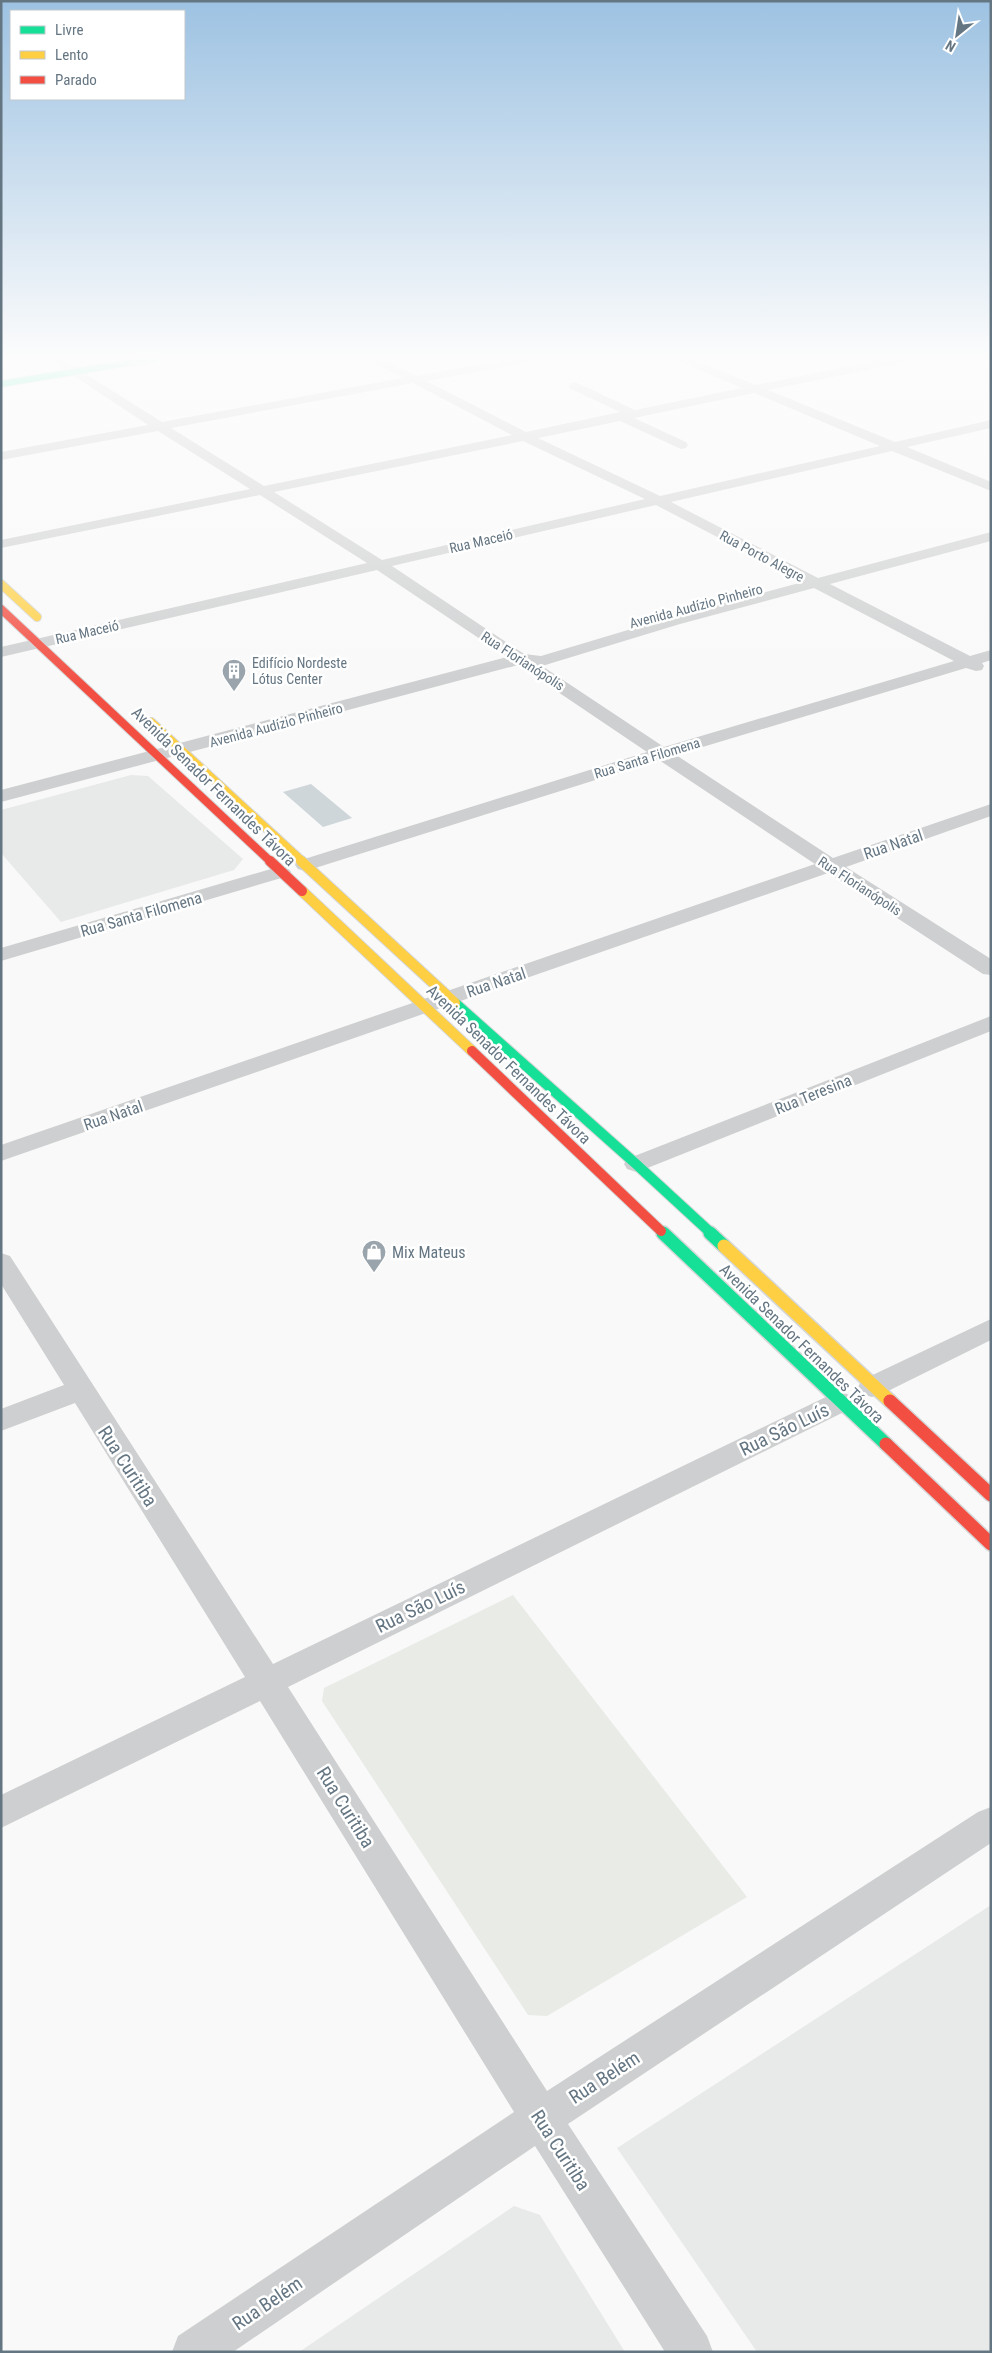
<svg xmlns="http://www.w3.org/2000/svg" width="992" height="2353" font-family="'Roboto Condensed',sans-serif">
<rect width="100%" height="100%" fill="#f9f9f9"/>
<g fill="#e8e9e9">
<path d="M 131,775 L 148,776 L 243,859 L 234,870 L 61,922 L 1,853 L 1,810 Z"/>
<path d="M 991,1905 L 991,2352 L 757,2352 L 617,2148 Z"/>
<path d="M 514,2206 L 540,2215 L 625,2352 L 299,2352 Z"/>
</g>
<path fill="#e8ebe6" d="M 513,1595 L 747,1897 L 547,2016 L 528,2015 L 322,1701 L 324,1688 Z"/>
<path fill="#ced6d9" d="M 311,784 L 352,818 L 323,827 L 283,792 Z"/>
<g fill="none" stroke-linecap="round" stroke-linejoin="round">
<defs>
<path id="fast-far2" d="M 1,384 L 157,358"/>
<g id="fast-far1">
<path d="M 455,1003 L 636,1164 L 712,1234"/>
<path d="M 661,1231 L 665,1234"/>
</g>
<g id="fast">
<path d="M 663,1233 L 886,1444"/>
<path d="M 710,1233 L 724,1246"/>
</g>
<g id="slow-far2">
<path d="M 1,584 L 37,617"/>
<path d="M 151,722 L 303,862"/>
</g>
<g id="slow-far1">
<path d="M 301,861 L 455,1003"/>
<path d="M 302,891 L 472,1051"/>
</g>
<path id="slow" d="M 724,1246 L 890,1401"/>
<path id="jam-far2" d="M 1,609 L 271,862"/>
<g id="jam-far1">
<path d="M 270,861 L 302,891"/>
<path d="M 472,1051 L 661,1231"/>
</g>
<g id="jam">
<path d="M 890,1401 L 991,1495"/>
<path d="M 886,1444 L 991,1544"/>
</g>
</defs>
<use href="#fast-far2" stroke="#d5d6d7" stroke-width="8"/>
<use href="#fast-far1" stroke="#d5d6d7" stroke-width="12"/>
<use href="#fast" stroke="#d5d6d7" stroke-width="16"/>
<use href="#slow-far2" stroke="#d5d6d7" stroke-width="10"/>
<use href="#slow-far1" stroke="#d5d6d7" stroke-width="12"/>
<use href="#slow" stroke="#d5d6d7" stroke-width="16"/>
<use href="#jam-far2" stroke="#d5d6d7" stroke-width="10"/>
<use href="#jam-far1" stroke="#d5d6d7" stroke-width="12"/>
<use href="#jam" stroke="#d5d6d7" stroke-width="16"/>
<g fill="#cecfd0" fill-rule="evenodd">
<path d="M 47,358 L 60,358 L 162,422 L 403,378 L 369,360 L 367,358 L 381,358 L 416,376 L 513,358 L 536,358 L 530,362 L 426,381 L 526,432 L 620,412 L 571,389 L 569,386 L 571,383 L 575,382 L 635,410 L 742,388 L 676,360 L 674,358 L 689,358 L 756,385 L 891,358 L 912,358 L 906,362 L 768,390 L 895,442 L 991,420 L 991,428 L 907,447 L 991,482 L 991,491 L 892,451 L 671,502 L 818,578 L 991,532 L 991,541 L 830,584 L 970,656 L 991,650 L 991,660 L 982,663 L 984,666 L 982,670 L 976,671 L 966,668 L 676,755 L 833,858 L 991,804 L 991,816 L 846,867 L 991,959 L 991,975 L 983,974 L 828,873 L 1,1161 L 1,1145 L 815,864 L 659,760 L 312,869 L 305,871 L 298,869 L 295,865 L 298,861 L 647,752 L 518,665 L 1,802 L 1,790 L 507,657 L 377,570 L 1,657 L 1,647 L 367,563 L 260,495 L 1,548 L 1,540 L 250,489 L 158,431 L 1,460 L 1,452 L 148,425 ZM 413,383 L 512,435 L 264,486 L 171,428 ZM 754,393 L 880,446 L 660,496 L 538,438 L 620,421 L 681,449 L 686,448 L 688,445 L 686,442 L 634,418 ZM 523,441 L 645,499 L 382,560 L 274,492 ZM 656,505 L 803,582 L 668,618 L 541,656 L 524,654 L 392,566 ZM 814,588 L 954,661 L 664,747 L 542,666 L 680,624 Z"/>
<path d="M 982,358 L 991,358 L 991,362 Z"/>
<path d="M 281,866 L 288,868 L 291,872 L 288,876 L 1,961 L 1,948 Z"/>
<path d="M 991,1016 L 991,1031 L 645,1169 L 636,1172 L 627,1169 L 624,1164 L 627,1159 Z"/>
<path d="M 1,1253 L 10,1256 L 273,1664 L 830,1395 L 840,1392 L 850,1395 L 854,1402 L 850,1409 L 288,1687 L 547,2091 L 978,1812 L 991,1807 L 991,1843 L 568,2124 L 707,2336 L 713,2352 L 665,2352 L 535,2146 L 233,2352 L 172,2352 L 178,2336 L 514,2112 L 260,1701 L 1,1828 L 1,1795 L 245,1677 L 75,1403 L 1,1431 L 1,1409 L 64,1385 L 1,1284 Z"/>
<path d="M 991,1319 L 991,1340 L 882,1394 L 872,1397 L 862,1394 L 858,1387 L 862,1380 Z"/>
</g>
<use href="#fast-far2" stroke="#16e098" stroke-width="6"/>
<use href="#fast-far1" stroke="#16e098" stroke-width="10"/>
<use href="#fast" stroke="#16e098" stroke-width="13"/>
<use href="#slow-far2" stroke="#ffcf43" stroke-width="8"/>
<use href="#slow-far1" stroke="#ffcf43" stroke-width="10"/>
<use href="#slow" stroke="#ffcf43" stroke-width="13"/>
<use href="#jam-far2" stroke="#f24e42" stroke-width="8"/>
<use href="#jam-far1" stroke="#f24e42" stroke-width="10"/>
<use href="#jam" stroke="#f24e42" stroke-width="13"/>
</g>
<linearGradient id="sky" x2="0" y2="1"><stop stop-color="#9dc2e2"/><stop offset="0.52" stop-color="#fcfcfc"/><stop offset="1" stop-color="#fcfcfc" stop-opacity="0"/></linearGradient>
<rect width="992" height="687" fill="url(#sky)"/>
<defs>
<symbol id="building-pin" viewBox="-11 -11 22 30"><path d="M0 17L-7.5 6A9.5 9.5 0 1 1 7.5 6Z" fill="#99a4ac" stroke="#fff"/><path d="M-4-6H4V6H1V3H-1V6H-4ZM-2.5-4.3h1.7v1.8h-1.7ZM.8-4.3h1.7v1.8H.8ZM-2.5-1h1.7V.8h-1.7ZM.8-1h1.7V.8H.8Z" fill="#fff"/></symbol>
<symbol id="shop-pin" viewBox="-11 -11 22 30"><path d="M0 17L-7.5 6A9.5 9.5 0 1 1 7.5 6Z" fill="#99a4ac" stroke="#fff"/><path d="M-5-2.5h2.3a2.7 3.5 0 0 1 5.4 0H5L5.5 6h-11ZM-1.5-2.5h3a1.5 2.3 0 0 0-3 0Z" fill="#fff"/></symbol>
</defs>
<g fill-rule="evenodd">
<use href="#building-pin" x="220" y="657" width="28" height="38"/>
<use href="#shop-pin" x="360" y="1238" width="28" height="38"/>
</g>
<g text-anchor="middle" stroke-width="5" stroke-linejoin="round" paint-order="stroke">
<g font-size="14" fill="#657683" stroke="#fff">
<text transform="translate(481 541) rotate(-13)" y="5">Rua Maceió</text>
<text transform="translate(762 556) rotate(28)" y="5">Rua Porto Alegre</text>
<text transform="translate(696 606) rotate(-15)" y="5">Avenida Audízio Pinheiro</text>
<text transform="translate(87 632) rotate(-13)" y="5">Rua Maceió</text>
<text transform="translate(523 661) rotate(33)" y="5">Rua Florianópolis</text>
<text transform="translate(276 725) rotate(-15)" y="5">Avenida Audízio Pinheiro</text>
<text transform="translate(647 758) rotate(-17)" y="5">Rua Santa Filomena</text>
<text transform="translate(860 886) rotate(33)" y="5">Rua Florianópolis</text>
</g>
<g font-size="14" fill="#657683" stroke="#fff" text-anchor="start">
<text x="252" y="668">Edifício Nordeste<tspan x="252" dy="16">Lótus Center</tspan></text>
</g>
<g font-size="16" fill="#657683" stroke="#fff">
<text transform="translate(214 786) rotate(44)" y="6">Avenida Senador Fernandes Távora</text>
<text transform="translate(893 844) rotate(-19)" y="6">Rua Natal</text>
<text transform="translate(141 914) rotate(-16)" y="6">Rua Santa Filomena</text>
<text transform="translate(496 982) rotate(-19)" y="6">Rua Natal</text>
<text transform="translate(509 1064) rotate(44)" y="6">Avenida Senador Fernandes Távora</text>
<text transform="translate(813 1094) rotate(-22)" y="6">Rua Teresina</text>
<text transform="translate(113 1115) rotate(-19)" y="6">Rua Natal</text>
<text transform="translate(802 1343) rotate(44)" y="6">Avenida Senador Fernandes Távora</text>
</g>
<g font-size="16" fill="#657683" stroke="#fff" text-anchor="start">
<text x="392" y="1258">Mix Mateus</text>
</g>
<g font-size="19" fill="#657683" stroke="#fff">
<text transform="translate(784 1429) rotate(-26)" y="7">Rua São Luís</text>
<text transform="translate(128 1466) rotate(57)" y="7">Rua Curitiba</text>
<text transform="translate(420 1606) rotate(-26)" y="7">Rua São Luís</text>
<text transform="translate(346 1807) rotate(58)" y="7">Rua Curitiba</text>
<text transform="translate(604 2077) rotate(-33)" y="7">Rua Belém</text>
<text transform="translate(561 2150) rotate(57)" y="7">Rua Curitiba</text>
<text transform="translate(267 2303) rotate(-34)" y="7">Rua Belém</text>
</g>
</g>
<rect width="992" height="2353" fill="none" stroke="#657683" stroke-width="5"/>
<rect x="10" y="10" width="175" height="90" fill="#ffffff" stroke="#c1c8cd"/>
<rect x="20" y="26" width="25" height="8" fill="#16e098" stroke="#c1c8cd"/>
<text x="55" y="35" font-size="15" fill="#657683">Livre</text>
<rect x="20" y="51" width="25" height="8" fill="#ffcf43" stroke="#c1c8cd"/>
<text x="55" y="60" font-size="15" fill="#657683">Lento</text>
<rect x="20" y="76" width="25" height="8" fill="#f24e42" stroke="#c1c8cd"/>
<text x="55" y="85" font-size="15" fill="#657683">Parado</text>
<g transform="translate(957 35) rotate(210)" stroke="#ffffff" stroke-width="4" paint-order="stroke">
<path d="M0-4L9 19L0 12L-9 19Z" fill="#657683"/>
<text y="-8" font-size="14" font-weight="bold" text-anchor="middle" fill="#657683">N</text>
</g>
</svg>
